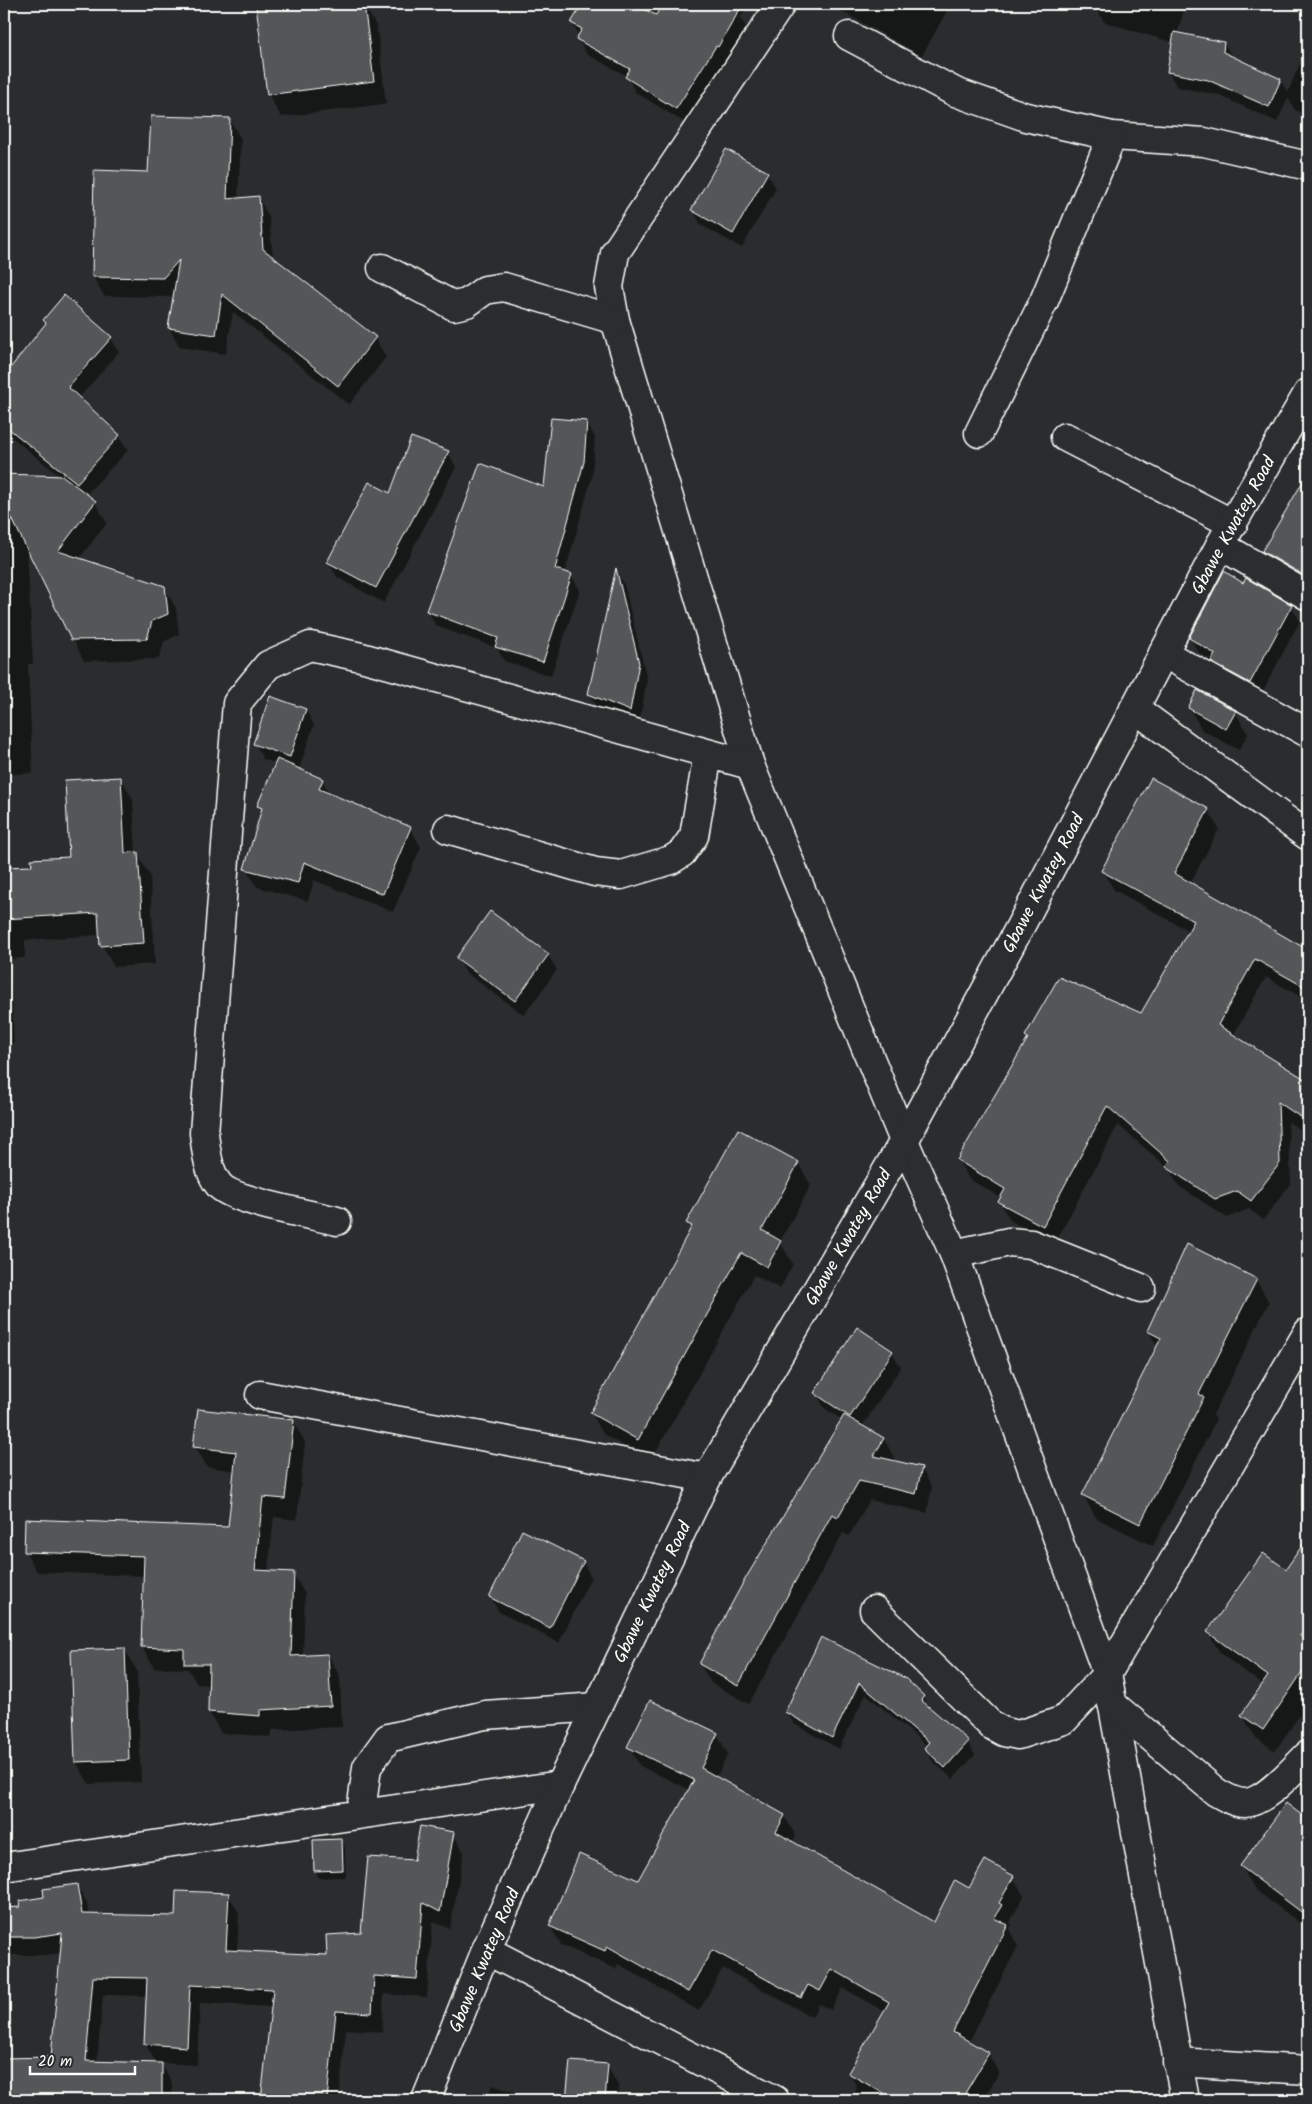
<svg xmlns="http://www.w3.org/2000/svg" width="1312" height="2104" font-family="Kalam,sans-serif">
<rect width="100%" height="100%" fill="#2a2d2e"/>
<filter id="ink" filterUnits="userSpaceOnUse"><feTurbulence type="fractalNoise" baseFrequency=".02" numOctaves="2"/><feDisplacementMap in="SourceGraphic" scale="10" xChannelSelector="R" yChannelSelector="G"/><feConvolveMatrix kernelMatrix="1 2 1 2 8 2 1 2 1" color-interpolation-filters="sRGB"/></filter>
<g filter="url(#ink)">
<g fill="#0007" fill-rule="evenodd">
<path d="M 257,4 L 349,4 L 351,7 L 364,5 L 377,27 L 386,104 L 281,117 L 268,94 Z"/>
<path d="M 567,4 L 751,4 L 740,17 L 746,27 L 727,61 L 725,60 L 685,123 L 635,92 L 627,76 L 586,54 L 578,39 L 579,36 L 572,23 L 579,11 Z"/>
<path d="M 828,4 L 947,4 L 949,7 L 922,56 Z"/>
<path d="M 1096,4 L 1186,4 L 1177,34 L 1224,43 L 1232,57 L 1280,80 L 1288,92 L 1302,58 L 1308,61 L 1308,116 L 1295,110 L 1288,98 L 1277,122 L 1218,95 L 1177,87 L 1168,72 L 1174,43 L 1104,22 L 1095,7 Z"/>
<path d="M 230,120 L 241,139 L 238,199 L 258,197 L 269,217 L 273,258 L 375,338 L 386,357 L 349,405 L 233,312 L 226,354 L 180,347 L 169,328 L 174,297 L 104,296 L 93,277 L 150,173 Z"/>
<path d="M 767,173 L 776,188 L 742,248 L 701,225 L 693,210 Z"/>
<path d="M 47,324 L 111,338 L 119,352 L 79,398 L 119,436 L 128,450 L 86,495 L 95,502 L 107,523 L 79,559 L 164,587 L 176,608 L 179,634 L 164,642 L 159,659 L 84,661 L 27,547 L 33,664 L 28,664 L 33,773 L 4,775 L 4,475 L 61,477 L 4,431 L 4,378 Z"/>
<path d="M 586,422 L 595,437 L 592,477 L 565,573 L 571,575 L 580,590 L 551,676 L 504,661 L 497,648 L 436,626 L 428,611 L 545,489 Z"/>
<path d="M 448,452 L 456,467 L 384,603 L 337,577 L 328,562 Z"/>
<path d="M 1308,475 L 1308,592 L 1276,574 L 1263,551 Z"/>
<path d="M 616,571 L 624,584 L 647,679 L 639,725 L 598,709 L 589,694 Z"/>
<path d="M 1243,585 L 1291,606 L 1300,621 L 1259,698 L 1221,677 L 1212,661 L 1199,653 L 1190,638 Z"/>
<path d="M 1189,708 L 1235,712 L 1248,734 L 1239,750 L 1202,730 Z"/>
<path d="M 306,710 L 314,725 L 299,769 L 322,780 L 331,796 L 410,828 L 421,847 L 393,912 L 314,880 L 308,901 L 257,887 L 246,869 L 262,811 L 259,806 L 277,764 L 263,759 L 255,744 Z"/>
<path d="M 121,778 L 133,800 L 136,854 L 150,875 L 155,964 L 114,967 L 102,945 L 101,935 L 25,940 L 25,958 L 10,959 L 14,1043 L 4,1044 L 4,868 L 33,867 L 70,858 Z"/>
<path d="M 1208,810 L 1219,829 L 1190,884 L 1308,951 L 1308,1001 L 1266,977 L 1233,1036 L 1300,1078 L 1308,1064 L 1308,1134 L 1288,1122 L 1291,1183 L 1263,1220 L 1249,1209 L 1227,1218 L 1179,1186 L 1168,1168 L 1118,1125 L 1054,1245 L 1011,1221 L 999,1202 L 1001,1198 L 969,1179 L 958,1160 L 1141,1015 L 1189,931 L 1114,890 L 1103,871 Z"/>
<path d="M 548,955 L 557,970 L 524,1015 L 466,973 L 457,958 Z"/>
<path d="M 798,1163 L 811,1185 L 780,1242 L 793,1264 L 780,1289 L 754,1275 L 651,1461 L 604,1435 L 591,1413 L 692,1229 L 688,1223 Z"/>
<path d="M 1256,1280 L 1269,1302 L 1213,1415 L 1216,1420 L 1153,1546 L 1096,1518 L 1083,1495 L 1158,1348 L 1148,1331 Z"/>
<path d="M 892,1352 L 901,1367 L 862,1427 L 884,1439 L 895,1459 L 893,1462 L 921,1468 L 932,1487 L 927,1513 L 870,1500 L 849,1536 L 843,1533 L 749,1704 L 711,1683 L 700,1664 L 842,1420 L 824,1408 L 816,1393 ZM 878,1447 L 881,1447 L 872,1462 L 870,1461 Z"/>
<path d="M 293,1421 L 305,1442 L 297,1520 L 274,1517 L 268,1572 L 293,1573 L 305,1594 L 303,1657 L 328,1655 L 340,1676 L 342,1727 L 272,1730 L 271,1737 L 221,1733 L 209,1712 L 210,1685 L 197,1684 L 188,1669 L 154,1668 L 142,1647 L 145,1576 L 37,1572 L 25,1551 L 229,1528 L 236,1471 L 207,1467 L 195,1446 Z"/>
<path d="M 1306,1542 L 1308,1544 L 1308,1703 L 1275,1751 L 1255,1737 L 1242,1715 L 1263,1685 L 1221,1654 L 1208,1633 L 1286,1570 Z"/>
<path d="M 583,1562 L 591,1577 L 559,1643 L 499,1612 L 490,1597 Z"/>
<path d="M 822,1638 L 923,1697 L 930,1709 L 968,1742 L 975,1755 L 953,1779 L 932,1761 L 925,1748 L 927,1746 L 866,1694 L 839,1749 L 794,1724 L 786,1712 Z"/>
<path d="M 124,1649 L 137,1671 L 141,1782 L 89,1784 L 76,1762 Z"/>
<path d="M 717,1734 L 728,1754 L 716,1778 L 784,1816 L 796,1836 L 792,1842 L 934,1923 L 970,1889 L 1013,1877 L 1024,1896 L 1010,1922 L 1012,1925 L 1009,1929 L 1018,1946 L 969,2042 L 988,2054 L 999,2073 L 983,2100 L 852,2100 L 857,2087 L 849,2073 L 885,2012 L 843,1988 L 831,2010 L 819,2004 L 812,2017 L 723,1968 L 699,2011 L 618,1964 L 616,1969 L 561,1945 L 550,1926 L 639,1881 L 690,1790 L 640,1766 L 629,1747 Z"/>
<path d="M 1308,1813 L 1308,1929 L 1254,1889 L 1242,1867 L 1304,1818 Z"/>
<path d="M 453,1834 L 464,1852 L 450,1929 L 433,1921 L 427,1997 L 384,1994 L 382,2032 L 346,2029 L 339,2100 L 262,2100 L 272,2007 L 200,2003 L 197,2065 L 161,2063 L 172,2083 L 172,2100 L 4,2100 L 4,2059 L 52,2059 L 62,1953 L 45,1955 L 9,1955 L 4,1947 L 4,1909 L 22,1908 L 77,1885 L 87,1903 L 89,1915 L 176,1918 L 228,1894 L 239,1913 L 237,1952 L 328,1956 L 362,1934 L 415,1862 ZM 103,1995 L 148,1996 L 145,2044 L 157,2064 L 97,2063 Z"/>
<path d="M 341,1840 L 345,1847 L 346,1877 L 319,1878 L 315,1871 Z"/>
<path d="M 571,2063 L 607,2066 L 619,2087 L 618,2099 L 647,2100 L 568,2100 Z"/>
<path d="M 492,2085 L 539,2100 L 487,2100 Z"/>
</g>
<g fill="#555758" stroke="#fff">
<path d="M 256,4 L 364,4 L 374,81 L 267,95 Z"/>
<path d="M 582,4 L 633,4 L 656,15 L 662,4 L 743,4 L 718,47 L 716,46 L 676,109 L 625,77 L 630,69 L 576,39 L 582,29 L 571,23 Z"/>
<path d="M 1174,32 L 1224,42 L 1223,52 L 1281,79 L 1269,107 L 1208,80 L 1167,72 Z"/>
<path d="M 151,116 L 230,118 L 227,199 L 259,196 L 263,249 L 376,337 L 338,386 L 222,294 L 216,335 L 168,328 L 179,260 L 163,278 L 92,277 L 94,170 L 148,172 Z"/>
<path d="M 726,149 L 768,172 L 733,234 L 691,210 Z"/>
<path d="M 64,295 L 112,337 L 68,387 L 120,435 L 77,483 L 4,425 L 4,376 L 46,323 L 43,320 Z"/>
<path d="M 551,418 L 587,421 L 584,462 L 555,569 L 572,574 L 543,662 L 495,647 L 498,638 L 426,611 L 480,463 L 544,487 Z"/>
<path d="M 411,437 L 449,451 L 376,588 L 327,562 L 369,482 L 390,493 Z"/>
<path d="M 1308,473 L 1308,575 L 1307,577 L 1262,551 Z"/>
<path d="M 4,474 L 63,476 L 96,501 L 58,551 L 165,586 L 168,614 L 152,621 L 147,639 L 71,640 L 4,502 Z"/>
<path d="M 616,568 L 639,663 L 630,711 L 588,694 Z"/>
<path d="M 1224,571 L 1243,583 L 1246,578 L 1292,605 L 1250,683 L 1211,662 L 1215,654 L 1189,638 Z"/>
<path d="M 1197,690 L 1236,711 L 1226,729 L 1188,708 Z"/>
<path d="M 270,696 L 306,709 L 290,757 L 253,744 Z"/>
<path d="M 277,759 L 323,779 L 319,789 L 411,827 L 383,894 L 304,862 L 298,883 L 244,869 L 262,808 L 257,806 Z"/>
<path d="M 121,777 L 125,853 L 138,852 L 144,943 L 100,946 L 98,913 L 4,919 L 4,867 L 32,866 L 31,859 L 69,857 L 65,780 Z"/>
<path d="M 1151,778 L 1209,809 L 1174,873 L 1308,950 L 1308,989 L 1255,959 L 1218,1025 L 1308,1081 L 1308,1122 L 1278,1102 L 1280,1163 L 1251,1201 L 1237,1191 L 1215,1199 L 1166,1167 L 1170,1161 L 1107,1106 L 1043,1226 L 998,1202 L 1005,1189 L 957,1160 L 1028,1038 L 1025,1036 L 1059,977 L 1141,1013 L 1194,921 L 1101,871 Z"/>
<path d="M 490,911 L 549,954 L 515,1001 L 456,958 Z"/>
<path d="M 738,1129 L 799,1162 L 762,1230 L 781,1241 L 767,1267 L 741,1253 L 638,1440 L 590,1413 L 692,1226 L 686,1223 Z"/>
<path d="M 1187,1244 L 1257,1279 L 1199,1394 L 1204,1397 L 1140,1524 L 1082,1495 L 1161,1338 L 1147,1331 Z"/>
<path d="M 857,1327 L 893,1351 L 850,1417 L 814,1393 Z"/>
<path d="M 198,1409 L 294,1420 L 285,1499 L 263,1497 L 255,1570 L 294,1572 L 291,1656 L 328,1654 L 331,1706 L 260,1710 L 260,1716 L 208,1712 L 209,1664 L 184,1664 L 184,1649 L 141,1647 L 144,1556 L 24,1552 L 25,1519 L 228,1527 L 236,1452 L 193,1447 Z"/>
<path d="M 844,1415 L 884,1438 L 874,1456 L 922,1467 L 916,1494 L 859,1481 L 838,1517 L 832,1514 L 738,1686 L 699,1664 L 744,1581 Z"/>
<path d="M 522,1530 L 584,1561 L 550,1628 L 489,1597 Z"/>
<path d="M 1308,1537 L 1308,1623 L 1300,1636 L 1308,1642 L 1308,1664 L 1263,1730 L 1241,1715 L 1268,1676 L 1207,1632 L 1263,1553 L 1286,1569 Z"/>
<path d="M 821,1637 L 905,1678 L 924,1696 L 921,1700 L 969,1741 L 945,1768 L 924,1748 L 929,1742 L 859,1683 L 832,1738 L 785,1712 Z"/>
<path d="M 125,1648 L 129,1760 L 75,1762 L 71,1650 Z"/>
<path d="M 650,1700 L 718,1733 L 701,1768 L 785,1815 L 776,1832 L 934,1922 L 955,1880 L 969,1888 L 985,1860 L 1014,1876 L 999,1903 L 1002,1905 L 994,1918 L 1008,1925 L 953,2032 L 989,2053 L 961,2100 L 895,2100 L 848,2073 L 889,2002 L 832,1969 L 820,1991 L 808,1985 L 801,1998 L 712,1950 L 688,1992 L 607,1946 L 605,1951 L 549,1926 L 579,1854 L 638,1880 L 694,1780 L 627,1747 Z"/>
<path d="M 1286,1803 L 1308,1820 L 1308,1917 L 1240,1866 Z"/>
<path d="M 420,1826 L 454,1832 L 440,1912 L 423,1903 L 417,1979 L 374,1976 L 372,2013 L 336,2011 L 327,2100 L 261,2100 L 273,1989 L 190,1985 L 187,2047 L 144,2044 L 147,1978 L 93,1977 L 86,2061 L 162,2063 L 162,2100 L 4,2100 L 4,2058 L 51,2057 L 62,1933 L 34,1937 L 4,1937 L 4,1908 L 20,1907 L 19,1901 L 44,1897 L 43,1889 L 77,1884 L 82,1914 L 175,1916 L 176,1891 L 229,1893 L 226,1950 L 327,1955 L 326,1935 L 361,1933 L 368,1857 L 414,1860 Z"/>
<path d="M 342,1839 L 343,1870 L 314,1871 L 313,1840 Z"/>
<path d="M 570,2061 L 608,2064 L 605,2100 L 566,2100 Z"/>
</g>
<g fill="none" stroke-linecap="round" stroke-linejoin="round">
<defs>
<g id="minor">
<path d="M 781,4 L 615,253 L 609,287 L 615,320 L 750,765 L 904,1141 L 954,1254 L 1107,1674 L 1185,2100"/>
<path d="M 849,36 L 955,92 L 1026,117 L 1112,136 L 1204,142 L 1308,166"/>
<path d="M 382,268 L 454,306 L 467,303 L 485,290 L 504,287 L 615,320"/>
<path d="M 979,433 L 1044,301 L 1112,136"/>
<path d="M 1065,437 L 1233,524"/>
<path d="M 1220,545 L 1308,596"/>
<path d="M 1163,653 L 1308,733"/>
<path d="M 1134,708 L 1308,836"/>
<path d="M 448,829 L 595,872 L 621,875 L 671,860 L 682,853 L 694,836 L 708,754"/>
<path d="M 337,1221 C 314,1215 232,1201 219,1185 C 208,1172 206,1149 204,1133 L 237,703 L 268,665 L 310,646 L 361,657 L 750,765"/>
<path d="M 954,1254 L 1009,1242 L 1031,1244 L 1141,1288"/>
<path d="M 260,1395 L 707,1478"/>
<path d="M 874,1610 L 991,1725 L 1004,1732 L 1018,1735 L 1064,1720 L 1107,1674 L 1308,1332"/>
<path d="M 1112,1704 L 1216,1792 C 1225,1797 1234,1803 1245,1803 C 1266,1802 1293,1769 1308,1755"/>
<path d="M 361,1812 L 367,1767 L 388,1738 L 485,1715 L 597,1707"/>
<path d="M 4,1867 L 560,1785"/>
<path d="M 486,1950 L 775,2100"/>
<path d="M 1177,2062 L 1308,2070"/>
<path d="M 426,2100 L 486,1950 L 560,1785 L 707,1478 L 904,1141 L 1020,927 L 1220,545 L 1308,393"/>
</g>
</defs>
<use href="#minor" stroke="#fff" stroke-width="31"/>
<use href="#minor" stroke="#2a2d2e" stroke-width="28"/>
</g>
</g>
<g text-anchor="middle" stroke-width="4" stroke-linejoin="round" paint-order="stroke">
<g font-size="18" fill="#fff" stroke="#2a2d2e">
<text transform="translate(1233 525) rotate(-61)" y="6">Gbawe Kwatey Road</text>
<text transform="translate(1043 883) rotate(-62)" y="6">Gbawe Kwatey Road</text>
<text transform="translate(848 1237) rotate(-60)" y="6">Gbawe Kwatey Road</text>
<text transform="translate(652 1592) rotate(-64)" y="6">Gbawe Kwatey Road</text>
<text transform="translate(484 1960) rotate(-67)" y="6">Gbawe Kwatey Road</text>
</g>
</g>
<rect width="1312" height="2104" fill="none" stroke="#2a2d2e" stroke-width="20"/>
<rect x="10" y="10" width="1292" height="2084" fill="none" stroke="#fff" stroke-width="2" filter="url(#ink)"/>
<path d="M30 2066v8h105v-8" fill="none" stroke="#ffffff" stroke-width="2.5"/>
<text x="38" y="2066" font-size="15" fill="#ffffff" stroke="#2a2d2e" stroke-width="4" paint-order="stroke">20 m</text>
</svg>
